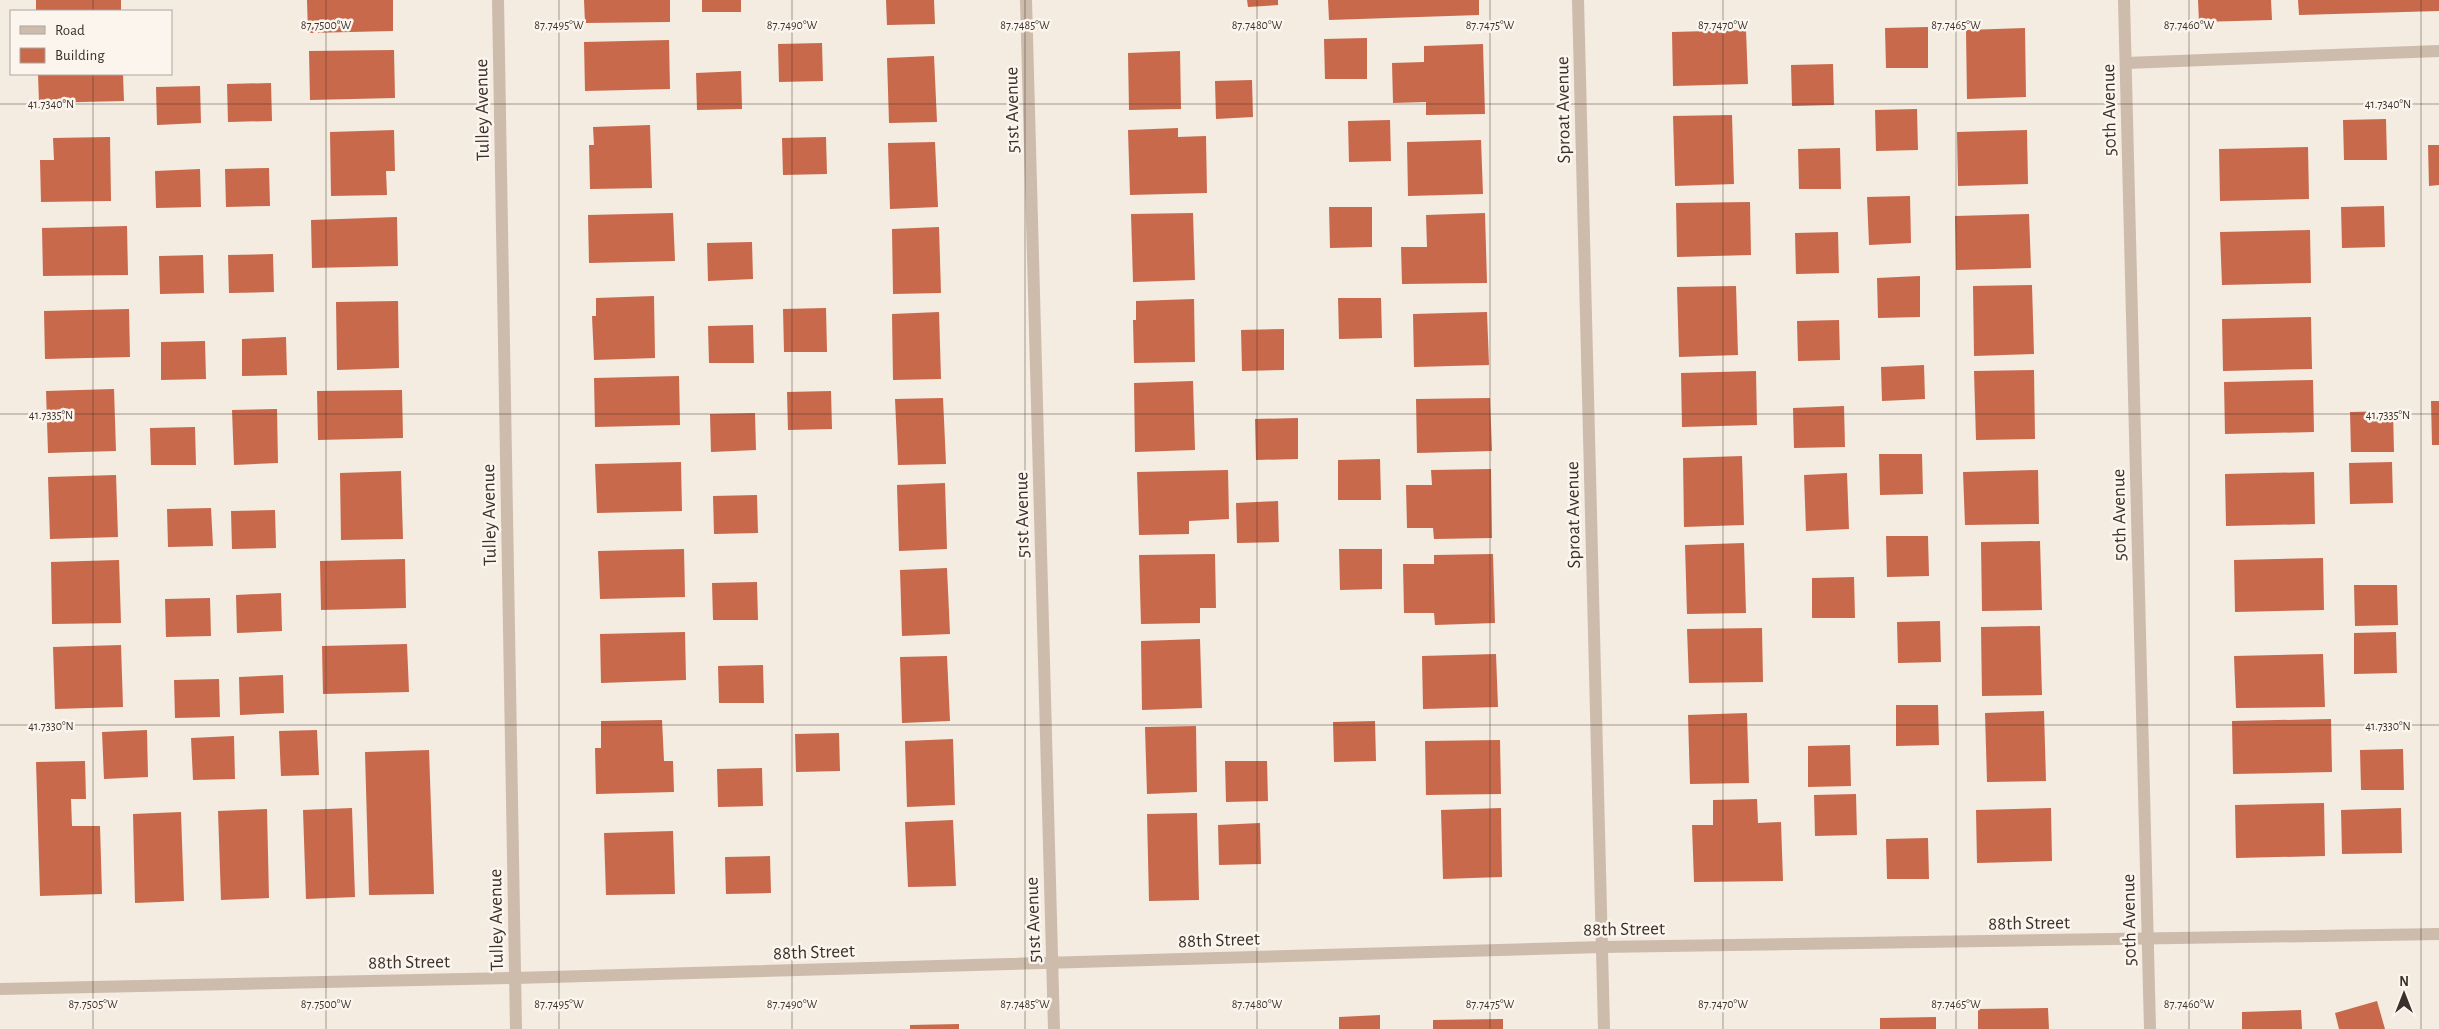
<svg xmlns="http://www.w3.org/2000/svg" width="2439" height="1029" font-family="'Alegreya Sans',sans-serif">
<rect width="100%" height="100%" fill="#f4ebe1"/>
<g fill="#c8694b">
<rect x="36" y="0" width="85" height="11"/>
<path d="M 307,0 L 393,0 L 393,31 L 308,33 Z"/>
<path d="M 584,0 L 670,0 L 670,22 L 585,23 Z"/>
<rect x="702" y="0" width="39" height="12"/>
<path d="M 886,0 L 934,0 L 935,24 L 887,25 Z"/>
<path d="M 1247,0 L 1278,0 L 1278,5 L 1248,7 Z"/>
<path d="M 1328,0 L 1479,0 L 1479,15 L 1329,20 Z"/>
<path d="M 2198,0 L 2271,0 L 2272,20 L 2199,22 Z"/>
<path d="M 2298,0 L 2439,0 L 2439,11 L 2299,15 Z"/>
<path d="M 1928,27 L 1928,68 L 1886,68 L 1885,28 Z"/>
<path d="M 2025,28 L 2026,97 L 1967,99 L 1966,30 Z"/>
<path d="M 1746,30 L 1748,84 L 1673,86 L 1672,32 Z"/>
<path d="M 1367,38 L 1367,79 L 1325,79 L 1324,39 Z"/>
<path d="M 669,40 L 670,89 L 585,91 L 584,42 Z"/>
<path d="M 822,43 L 823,81 L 779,82 L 778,44 Z"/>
<path d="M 1483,44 L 1485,114 L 1426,115 L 1426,102 L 1393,103 L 1392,63 L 1424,62 L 1424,46 Z"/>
<path d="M 394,50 L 395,98 L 310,100 L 309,51 Z"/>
<path d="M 1180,51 L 1181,109 L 1129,110 L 1128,53 Z"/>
<path d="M 934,56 L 937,122 L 889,123 L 887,58 Z"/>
<path d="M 1833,64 L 1834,105 L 1792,106 L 1791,65 Z"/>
<path d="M 741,71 L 742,109 L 697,110 L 696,73 Z"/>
<path d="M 38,74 L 123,74 L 124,101 L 39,103 Z"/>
<path d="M 1252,80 L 1253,117 L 1216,119 L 1215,81 Z"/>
<path d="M 271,83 L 272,121 L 228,122 L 227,84 Z"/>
<path d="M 200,86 L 201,123 L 157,125 L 156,87 Z"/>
<path d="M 1917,109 L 1918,150 L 1876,151 L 1875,110 Z"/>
<path d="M 1732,115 L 1734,184 L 1675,186 L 1673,116 Z"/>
<path d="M 2386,119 L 2387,160 L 2344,160 L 2343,120 Z"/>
<path d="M 1390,120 L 1391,161 L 1349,162 L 1348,121 Z"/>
<path d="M 650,125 L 652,188 L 590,189 L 589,145 L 594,145 L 593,127 Z"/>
<path d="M 1178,128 L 1178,137 L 1206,136 L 1207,193 L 1130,195 L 1128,130 Z"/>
<path d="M 394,130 L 395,171 L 386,171 L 387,195 L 331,196 L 330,132 Z"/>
<path d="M 2027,130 L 2028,184 L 1958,186 L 1957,132 Z"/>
<path d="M 110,137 L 111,201 L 41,202 L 40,160 L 54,160 L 53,138 Z"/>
<path d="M 826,137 L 827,174 L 783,175 L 782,138 Z"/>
<path d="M 1481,140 L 1483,194 L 1408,196 L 1407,142 Z"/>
<path d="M 935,142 L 938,207 L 890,209 L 888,143 Z"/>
<path d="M 2428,145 L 2439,145 L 2439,185 L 2429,186 Z"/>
<path d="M 2308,147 L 2309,199 L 2220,201 L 2219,149 Z"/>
<path d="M 1840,148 L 1841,189 L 1799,189 L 1798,149 Z"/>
<path d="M 269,168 L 270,206 L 226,207 L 225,169 Z"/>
<path d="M 200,169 L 201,207 L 156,208 L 155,171 Z"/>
<path d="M 1910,196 L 1911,243 L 1869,245 L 1867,197 Z"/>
<path d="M 1750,202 L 1751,255 L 1677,257 L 1676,203 Z"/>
<path d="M 2384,206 L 2385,247 L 2342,248 L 2341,207 Z"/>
<path d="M 1329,207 L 1372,207 L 1372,247 L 1330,248 Z"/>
<path d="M 673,213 L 675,261 L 589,263 L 588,215 Z"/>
<path d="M 1193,213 L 1195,280 L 1133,282 L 1131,214 Z"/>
<path d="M 1485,213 L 1487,283 L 1402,284 L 1401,247 L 1427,247 L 1426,215 Z"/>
<path d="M 2029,214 L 2031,268 L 1956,270 L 1955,216 Z"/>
<path d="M 397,217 L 398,266 L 312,268 L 311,220 Z"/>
<path d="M 127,226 L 128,275 L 43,276 L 42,228 Z"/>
<path d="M 939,227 L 941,293 L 893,294 L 892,229 Z"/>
<path d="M 2310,230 L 2311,283 L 2222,285 L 2220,232 Z"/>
<path d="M 1838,232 L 1839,273 L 1796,274 L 1795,233 Z"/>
<path d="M 752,242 L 753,279 L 708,281 L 707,243 Z"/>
<path d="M 273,254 L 274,292 L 229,293 L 228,255 Z"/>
<path d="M 203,255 L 204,293 L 160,294 L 159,256 Z"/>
<path d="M 1920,276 L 1920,317 L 1878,318 L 1877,278 Z"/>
<path d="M 2032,285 L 2034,354 L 1974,356 L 1973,286 Z"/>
<path d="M 1736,286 L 1738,355 L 1679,357 L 1677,287 Z"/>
<path d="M 654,296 L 655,358 L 594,360 L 592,316 L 596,316 L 596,298 Z"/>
<path d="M 1338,298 L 1381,298 L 1382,338 L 1339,339 Z"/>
<path d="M 1194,299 L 1195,362 L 1134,363 L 1133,320 L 1136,320 L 1136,301 Z"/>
<path d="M 398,301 L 399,368 L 337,370 L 336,302 Z"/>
<path d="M 826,308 L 827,352 L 784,352 L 783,309 Z"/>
<path d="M 129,309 L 130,357 L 45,359 L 44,311 Z"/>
<path d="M 939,312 L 941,379 L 893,380 L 892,314 Z"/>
<path d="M 1487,312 L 1489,365 L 1414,367 L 1413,314 Z"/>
<path d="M 2311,317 L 2312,369 L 2223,371 L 2222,319 Z"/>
<path d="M 1839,320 L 1840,360 L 1798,361 L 1797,321 Z"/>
<path d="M 753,325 L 754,363 L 709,363 L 708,326 Z"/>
<path d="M 1284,329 L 1284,370 L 1242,371 L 1241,330 Z"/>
<path d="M 286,337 L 287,375 L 242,376 L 242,339 Z"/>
<path d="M 205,341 L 206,379 L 161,380 L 161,342 Z"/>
<path d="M 1924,365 L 1925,399 L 1882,401 L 1881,367 Z"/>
<path d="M 2034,370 L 2035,439 L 1976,440 L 1974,371 Z"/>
<path d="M 1756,371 L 1757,425 L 1682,427 L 1681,373 Z"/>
<path d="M 679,376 L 680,425 L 595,427 L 594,378 Z"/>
<path d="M 2313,380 L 2314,432 L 2225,434 L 2224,382 Z"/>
<path d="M 1193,381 L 1195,450 L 1135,452 L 1134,383 Z"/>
<path d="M 114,389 L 116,451 L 48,453 L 46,391 Z"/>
<path d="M 402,390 L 403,438 L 318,440 L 317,391 Z"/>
<path d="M 831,391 L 832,429 L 788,430 L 787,392 Z"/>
<path d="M 943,398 L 946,464 L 898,465 L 895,399 Z"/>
<path d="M 1490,398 L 1492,451 L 1417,453 L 1416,399 Z"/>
<path d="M 2431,401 L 2439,401 L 2439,445 L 2432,445 Z"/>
<path d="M 1844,406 L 1845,447 L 1794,448 L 1793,408 Z"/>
<path d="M 277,409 L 278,463 L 234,465 L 232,410 Z"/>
<path d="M 2393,411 L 2394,452 L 2351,452 L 2350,412 Z"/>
<path d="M 755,413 L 756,450 L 711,452 L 710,414 Z"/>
<path d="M 1298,418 L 1298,459 L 1256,460 L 1255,419 Z"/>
<path d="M 195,427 L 196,465 L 151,465 L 150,428 Z"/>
<path d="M 1879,454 L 1922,454 L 1923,494 L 1880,495 Z"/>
<path d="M 1742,456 L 1744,525 L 1684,527 L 1683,458 Z"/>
<path d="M 1380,459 L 1381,500 L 1338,500 L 1338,460 Z"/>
<path d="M 681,462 L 682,511 L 597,513 L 595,464 Z"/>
<path d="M 2392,462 L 2393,503 L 2350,504 L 2349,463 Z"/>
<path d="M 1491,469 L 1492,538 L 1434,539 L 1433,528 L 1407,528 L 1406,485 L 1432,485 L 1431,470 Z"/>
<path d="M 1228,470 L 1229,519 L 1189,521 L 1189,534 L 1139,535 L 1137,472 Z"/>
<path d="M 2038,470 L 2039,524 L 1965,525 L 1963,472 Z"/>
<path d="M 401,471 L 403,539 L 341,540 L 340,473 Z"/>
<path d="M 2314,472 L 2315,524 L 2226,526 L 2225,474 Z"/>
<path d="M 1847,473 L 1849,529 L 1806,531 L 1804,475 Z"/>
<path d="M 116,475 L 118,537 L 50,539 L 48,477 Z"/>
<path d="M 945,483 L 947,549 L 899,551 L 897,485 Z"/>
<path d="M 757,495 L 758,533 L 714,534 L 713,496 Z"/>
<path d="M 1278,501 L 1279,542 L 1237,543 L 1236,503 Z"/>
<path d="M 211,508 L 213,546 L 168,547 L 167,509 Z"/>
<path d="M 275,510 L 276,548 L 232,549 L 231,511 Z"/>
<path d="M 1886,536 L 1928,536 L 1929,576 L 1887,577 Z"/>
<path d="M 2040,541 L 2042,610 L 1982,611 L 1981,542 Z"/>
<path d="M 1744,543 L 1746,613 L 1687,614 L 1685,545 Z"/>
<path d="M 684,549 L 685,597 L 600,599 L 598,551 Z"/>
<path d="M 1339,549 L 1382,549 L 1382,589 L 1340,590 Z"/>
<path d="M 1215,554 L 1216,608 L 1200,608 L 1200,623 L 1141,624 L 1139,555 Z"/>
<path d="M 1493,554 L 1495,623 L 1435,625 L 1434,613 L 1404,613 L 1403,564 L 1434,564 L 1434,555 Z"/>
<path d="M 2323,558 L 2324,610 L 2235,612 L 2234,560 Z"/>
<path d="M 405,559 L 406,608 L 321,610 L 320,561 Z"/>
<path d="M 119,560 L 121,623 L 52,624 L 51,562 Z"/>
<path d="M 947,568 L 950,634 L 902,636 L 900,570 Z"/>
<path d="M 1854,577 L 1855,618 L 1812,618 L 1812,578 Z"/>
<path d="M 757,582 L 758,620 L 713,620 L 712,583 Z"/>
<path d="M 2354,585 L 2397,585 L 2398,625 L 2355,626 Z"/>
<path d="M 281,593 L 282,631 L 237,633 L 236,595 Z"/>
<path d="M 210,598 L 211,636 L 166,637 L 165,599 Z"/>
<path d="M 1940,621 L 1941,662 L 1898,663 L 1897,622 Z"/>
<path d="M 2040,626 L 2042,695 L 1982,696 L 1981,627 Z"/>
<path d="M 1762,628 L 1763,682 L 1689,683 L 1687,629 Z"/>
<path d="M 685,632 L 686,680 L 601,683 L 600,634 Z"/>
<path d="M 2396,632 L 2397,673 L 2354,674 L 2354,633 Z"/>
<path d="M 1200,639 L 1202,708 L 1142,710 L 1141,641 Z"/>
<path d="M 407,644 L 409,692 L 323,694 L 322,646 Z"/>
<path d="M 121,645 L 123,707 L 55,709 L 53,647 Z"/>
<path d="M 1496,654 L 1498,707 L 1423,709 L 1422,656 Z"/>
<path d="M 2323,654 L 2325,707 L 2236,708 L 2234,656 Z"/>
<path d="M 947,656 L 950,721 L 902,723 L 900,657 Z"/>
<path d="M 763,665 L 764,703 L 719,703 L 718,666 Z"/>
<path d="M 283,675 L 284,713 L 240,715 L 239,677 Z"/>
<path d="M 219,679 L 220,717 L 175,718 L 174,680 Z"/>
<path d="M 1896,705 L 1938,705 L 1939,745 L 1896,746 Z"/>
<path d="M 2044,711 L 2046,781 L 1987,782 L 1985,713 Z"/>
<path d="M 1747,713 L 1749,783 L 1690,784 L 1688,715 Z"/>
<path d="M 2331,719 L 2332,772 L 2233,774 L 2232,721 Z"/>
<path d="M 662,720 L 664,761 L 673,761 L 674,792 L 596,794 L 595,748 L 601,748 L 601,721 Z"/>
<path d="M 1375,721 L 1376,761 L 1334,762 L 1333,722 Z"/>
<path d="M 1196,726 L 1197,792 L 1147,794 L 1145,727 Z"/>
<path d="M 147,730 L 148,777 L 104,779 L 102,732 Z"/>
<path d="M 317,730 L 319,775 L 281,776 L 279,731 Z"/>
<path d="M 839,733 L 840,771 L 796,772 L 795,734 Z"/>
<path d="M 234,736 L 235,779 L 193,780 L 191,738 Z"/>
<path d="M 953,739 L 955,805 L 907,807 L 905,741 Z"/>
<path d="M 1500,740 L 1501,794 L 1426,795 L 1425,741 Z"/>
<path d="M 1850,745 L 1851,786 L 1808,787 L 1808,746 Z"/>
<path d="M 2403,749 L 2404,790 L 2361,790 L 2360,750 Z"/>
<path d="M 429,750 L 434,894 L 369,895 L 365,752 Z"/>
<path d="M 85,761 L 86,799 L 71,799 L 72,826 L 100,826 L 102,894 L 40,896 L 36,762 Z"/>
<path d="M 1225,761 L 1267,761 L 1268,801 L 1226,802 Z"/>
<path d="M 762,768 L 763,806 L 718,807 L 717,769 Z"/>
<path d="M 1856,794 L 1857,835 L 1815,836 L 1814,795 Z"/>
<path d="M 1757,799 L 1758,823 L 1781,822 L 1783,881 L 1694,882 L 1692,825 L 1713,825 L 1713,800 Z"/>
<path d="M 2324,803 L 2325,856 L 2236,858 L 2235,805 Z"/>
<path d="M 352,808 L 355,897 L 306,899 L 303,810 Z"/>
<path d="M 1501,808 L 1502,877 L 1443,879 L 1441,810 Z"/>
<path d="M 2051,808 L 2052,861 L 1977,863 L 1976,810 Z"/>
<path d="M 2401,808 L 2402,853 L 2342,854 L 2341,810 Z"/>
<path d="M 267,809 L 269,898 L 221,900 L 218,811 Z"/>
<path d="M 181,812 L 184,901 L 135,903 L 133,814 Z"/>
<path d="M 1197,813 L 1199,900 L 1149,901 L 1147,814 Z"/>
<path d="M 953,820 L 956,886 L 908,887 L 905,822 Z"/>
<path d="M 1260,823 L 1261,864 L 1219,865 L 1218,825 Z"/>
<path d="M 673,831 L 675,894 L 606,895 L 604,833 Z"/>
<path d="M 1928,838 L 1929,879 L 1887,879 L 1886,839 Z"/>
<path d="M 770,856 L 771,893 L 726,894 L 725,857 Z"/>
<path d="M 2377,1001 L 2385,1029 L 2339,1029 L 2335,1013 Z"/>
<path d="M 2048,1008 L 2049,1029 L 1978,1029 L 1978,1009 Z"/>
<path d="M 2301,1010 L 2302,1029 L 2242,1029 L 2242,1012 Z"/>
<path d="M 1380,1015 L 1380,1029 L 1339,1029 L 1339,1017 Z"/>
<path d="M 1936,1017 L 1936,1029 L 1880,1029 L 1880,1018 Z"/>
<path d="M 1503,1019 L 1503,1029 L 1433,1029 L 1433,1020 Z"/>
<path d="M 959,1024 L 959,1029 L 910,1029 L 910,1025 Z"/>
</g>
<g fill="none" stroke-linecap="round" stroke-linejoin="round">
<g stroke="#cdbbac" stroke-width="12">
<path d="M 498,0 L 516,1029"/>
<path d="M 1026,0 L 1054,1029"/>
<path d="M 1578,0 L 1604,1029"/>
<path d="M 2124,0 L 2150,1029"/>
<path d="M 2126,63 L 2439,51"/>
<path d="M 0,989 L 515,978 L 1602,947 L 2439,934"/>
</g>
</g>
<path fill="none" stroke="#3b302b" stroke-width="1" stroke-opacity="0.45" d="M 93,0 L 93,11M 326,0 L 326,1029M 559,0 L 559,1029M 792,0 L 792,1029M 1025,0 L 1025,1029M 1257,0 L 1257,1029M 1490,0 L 1490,1029M 1723,0 L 1723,1029M 1956,0 L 1956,1029M 2189,0 L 2189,1029M 2421,0 L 2421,1029M 93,74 L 93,1029M 0,104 L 2439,104M 0,414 L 2439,414M 0,725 L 2439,725"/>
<g text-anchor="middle" stroke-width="5" stroke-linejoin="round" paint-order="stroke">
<g font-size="19" fill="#3b302b" stroke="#fbf5ee">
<text transform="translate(481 110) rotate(-91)" y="7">Tulley Avenue</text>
<text transform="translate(1011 110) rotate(-91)" y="7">51st Avenue</text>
<text transform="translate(1562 110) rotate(-91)" y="7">Sproat Avenue</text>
<text transform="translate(2108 110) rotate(-91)" y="7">50th Avenue</text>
<text transform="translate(488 515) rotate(-91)" y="7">Tulley Avenue</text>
<text transform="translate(1021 515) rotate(-91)" y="7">51st Avenue</text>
<text transform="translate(1572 515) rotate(-91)" y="7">Sproat Avenue</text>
<text transform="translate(2118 515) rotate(-91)" y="7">50th Avenue</text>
<text transform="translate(495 920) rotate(-91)" y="7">Tulley Avenue</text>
<text transform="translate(1032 920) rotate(-92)" y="7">51st Avenue</text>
<text transform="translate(2128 920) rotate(-91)" y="7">50th Avenue</text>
<text transform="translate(2029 922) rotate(-1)" y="7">88th Street</text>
<text transform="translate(1624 928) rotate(-1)" y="7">88th Street</text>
<text transform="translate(1219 939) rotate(-2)" y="7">88th Street</text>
<text transform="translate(814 951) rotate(-2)" y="7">88th Street</text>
<text transform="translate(409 961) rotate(-1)" y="7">88th Street</text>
</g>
</g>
<g font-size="12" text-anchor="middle" fill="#3b302b" stroke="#fbf5ee" stroke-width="5" stroke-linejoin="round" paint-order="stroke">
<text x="326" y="29">87.7500°W</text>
<text x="559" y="29">87.7495°W</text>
<text x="792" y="29">87.7490°W</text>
<text x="1025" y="29">87.7485°W</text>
<text x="1257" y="29">87.7480°W</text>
<text x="1490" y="29">87.7475°W</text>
<text x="1723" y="29">87.7470°W</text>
<text x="1956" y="29">87.7465°W</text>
<text x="2189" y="29">87.7460°W</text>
<text x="51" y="108">41.7340°N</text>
<text x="2388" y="108">41.7340°N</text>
<text x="51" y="419">41.7335°N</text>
<text x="2388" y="419">41.7335°N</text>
<text x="51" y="730">41.7330°N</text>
<text x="2388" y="730">41.7330°N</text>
<text x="93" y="1008">87.7505°W</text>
<text x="326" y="1008">87.7500°W</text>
<text x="559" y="1008">87.7495°W</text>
<text x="792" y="1008">87.7490°W</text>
<text x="1025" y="1008">87.7485°W</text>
<text x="1257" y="1008">87.7480°W</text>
<text x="1490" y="1008">87.7475°W</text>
<text x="1723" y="1008">87.7470°W</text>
<text x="1956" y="1008">87.7465°W</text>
<text x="2189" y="1008">87.7460°W</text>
</g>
<rect x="10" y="10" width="162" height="65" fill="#fbf5ee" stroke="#aea6a0"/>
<rect x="20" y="26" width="25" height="8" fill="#cdbbac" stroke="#aea6a0"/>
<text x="55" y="35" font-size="15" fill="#3b302b">Road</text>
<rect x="20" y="48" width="25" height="15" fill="#c8694b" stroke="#aea6a0"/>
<text x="55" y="60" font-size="15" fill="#3b302b">Building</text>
<g transform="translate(2404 994)" stroke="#fbf5ee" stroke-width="4" paint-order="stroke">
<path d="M0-4L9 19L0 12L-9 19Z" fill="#3b302b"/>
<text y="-8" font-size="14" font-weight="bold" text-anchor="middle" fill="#3b302b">N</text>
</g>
</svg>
